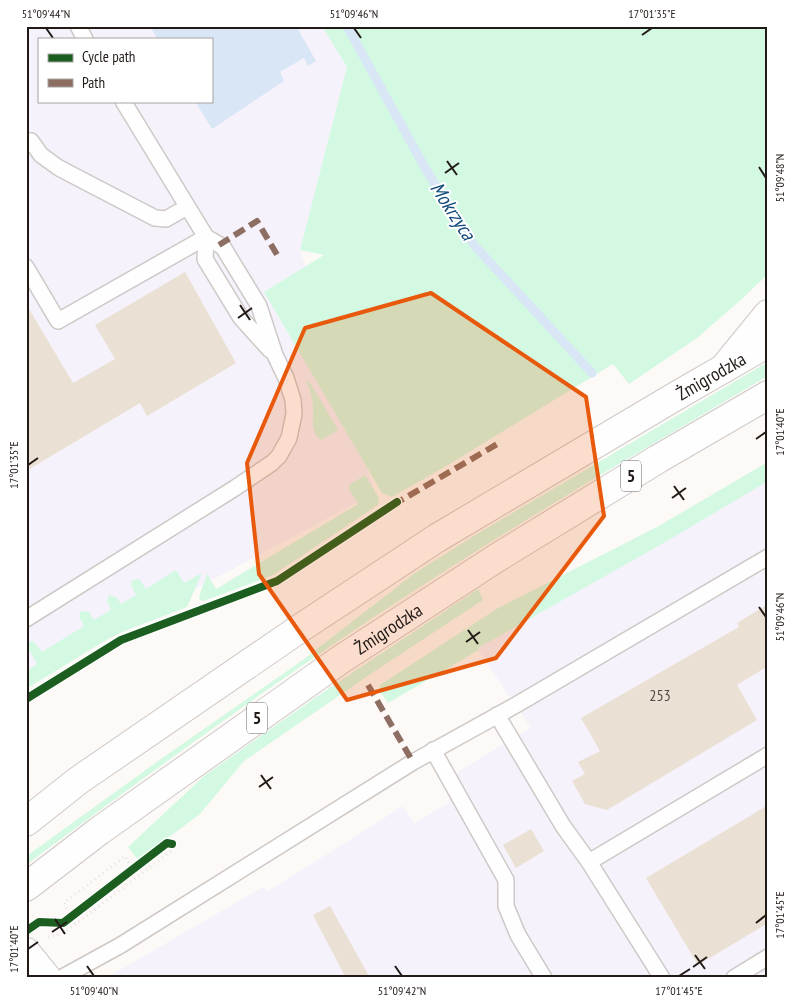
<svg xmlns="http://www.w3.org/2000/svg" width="794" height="1004" font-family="'PT Sans Narrow',sans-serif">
<rect width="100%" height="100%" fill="#fcf9f7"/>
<g fill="#f5f2fb" fill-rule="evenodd">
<path d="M 26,26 L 322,26 L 347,67 L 300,250 L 375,493 L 26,679 ZM 39,39 L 211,39 L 211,101 L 39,101 Z"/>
<path d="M 768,481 L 768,978 L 106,978 L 263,887 L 267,892 L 403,806 L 414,824 L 448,803 L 459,771 L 531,728 L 477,648 Z"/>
</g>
<g fill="#d3f9e2">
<path d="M 322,26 L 768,26 L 768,274 L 743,298 L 697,338 L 629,384 L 613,364 L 448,465 L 392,497 L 382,493 L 264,292 L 324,255 L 300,250 L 347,67 Z"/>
<path d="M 768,362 L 768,376 C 651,445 534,513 420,587 C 285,674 155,769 26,865 L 26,858 L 28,855 L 165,756 L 300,662 L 415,573 L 477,534 Z"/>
<path d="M 309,381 L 338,430 L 321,440 C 309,431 314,418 313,406 C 312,397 310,389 307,382 Z"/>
<path d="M 768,462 L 768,481 L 667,541 L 478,648 L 479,650 L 388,703 L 379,690 L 380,685 L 498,608 L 657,527 Z"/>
<path d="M 365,475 L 379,498 L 378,505 L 273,575 L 212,598 L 204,601 L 200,600 L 199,597 L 207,574 L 216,589 L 358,504 L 349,489 L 349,485 Z"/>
<path d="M 176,570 L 184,583 L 202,573 L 187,607 L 122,632 L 108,639 L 26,689 L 26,671 L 37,664 L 27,646 L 28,642 L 33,641 L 42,652 L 84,626 L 80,618 L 80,613 L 82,611 L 89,612 L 94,620 L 111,610 L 107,601 L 109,595 L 116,597 L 121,604 L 136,595 L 131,585 L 132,580 L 139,579 L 146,589 Z"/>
<path d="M 478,589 L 483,600 L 372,673 L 244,761 L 200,814 L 138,860 L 128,847 L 204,776 L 322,693 Z"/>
</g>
<path fill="#d8e6f5" d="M 150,26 L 296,26 L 316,61 L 308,66 L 304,58 L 280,72 L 284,81 L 212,129 L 195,101 L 211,101 L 211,39 L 157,39 Z"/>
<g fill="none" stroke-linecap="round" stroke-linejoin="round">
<path stroke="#d8e6f5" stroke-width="9" d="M 347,26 L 425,168 L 473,244 L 592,373"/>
</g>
<g fill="#eae0d3">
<path d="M 185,272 L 236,363 L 147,416 L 140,403 L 26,471 L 26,304 L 73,383 L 115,359 L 95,325 Z"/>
<path d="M 768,604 L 768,666 L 737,685 L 757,720 L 607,810 L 585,804 L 572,781 L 585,774 L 578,762 L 600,751 L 581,718 L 739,627 L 737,623 Z"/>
<path d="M 768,805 L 768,923 L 698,965 L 646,878 Z"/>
<path d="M 531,829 L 544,851 L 516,868 L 503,845 Z"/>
<path d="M 330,906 L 370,978 L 346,978 L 313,915 Z"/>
</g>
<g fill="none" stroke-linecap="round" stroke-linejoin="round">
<defs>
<g id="service">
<path d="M 78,26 L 85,39"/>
<path d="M 31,141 L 41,155 L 59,168 L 155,218 L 166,219 L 187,207"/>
<path d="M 206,237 L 205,259 L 241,318 L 270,350"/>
<path d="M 26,267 L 58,321 L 206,237"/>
<path d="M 26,619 L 235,488 L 272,463 L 279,456 L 289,438 L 294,414 L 293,400 L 286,378 L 275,355 L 259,306 L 223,247 L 206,237 L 123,101"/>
<path d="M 497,715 L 563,826 L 589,862 L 662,978"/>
<path d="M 433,750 L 506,880 L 506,906 L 518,935 L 544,978"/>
<path d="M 589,862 L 768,755"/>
<path d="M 61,978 L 121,945 L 413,762 L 516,705 L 768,557"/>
<path d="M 734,978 L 768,957"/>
</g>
<path id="minor" d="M 26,952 L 47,978"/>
<g id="primary">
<path id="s1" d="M 26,822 L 79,780 L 302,627 L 437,538 L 676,396 L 768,343"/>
<path id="s2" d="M 26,887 L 99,831 L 340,660 L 495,559 L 658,459 L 768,395"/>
</g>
<path id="motorway" d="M 723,369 L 768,314"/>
</defs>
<use href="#service" stroke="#cec9c7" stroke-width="18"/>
<use href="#minor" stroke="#cec9c7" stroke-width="30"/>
<use href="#primary" stroke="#cec9c7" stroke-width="30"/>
<use href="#motorway" stroke="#cec9c7" stroke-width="30"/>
<g stroke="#e5e4e3" stroke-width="3" stroke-dasharray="1 4" stroke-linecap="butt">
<path d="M 69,913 L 64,903 L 125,856 L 131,866"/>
<path d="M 48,937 L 55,936 L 65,932 L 171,851 L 172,844"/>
</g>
<use href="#service" stroke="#fffefe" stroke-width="15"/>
<use href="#minor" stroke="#fffefe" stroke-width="28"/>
<use href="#primary" stroke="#fffefe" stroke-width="28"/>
<use href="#motorway" stroke="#fffefe" stroke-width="28"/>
<g stroke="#8d6e63" stroke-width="6" stroke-dasharray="12 6" stroke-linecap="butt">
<path d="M 219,245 L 257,221 L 279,258"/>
<path d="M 393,505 L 499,443"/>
<path d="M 368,685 L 413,762"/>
</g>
<defs>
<g id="cycleway">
<path d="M 26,699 L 121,640 L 277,581 L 397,502"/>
<path d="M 26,931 L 39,922 L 63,923 L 167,843 L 172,844"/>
</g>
</defs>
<use href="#cycleway" stroke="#fff" stroke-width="11"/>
<use href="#cycleway" stroke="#1b5e20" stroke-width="8"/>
</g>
<path fill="#e8590c" fill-opacity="0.2" stroke="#e8590c" stroke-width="4" stroke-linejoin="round" d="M 431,293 L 586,397 L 604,516 L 496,658 L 347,700 L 259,574 L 247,463 L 305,328 Z"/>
<path fill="none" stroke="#221a17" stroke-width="2" d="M 46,28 L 53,38M 354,28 L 361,38M 642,35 L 652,28M 447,161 L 457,175M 759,167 L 766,178M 445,173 L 459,163M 240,305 L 250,320M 238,318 L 252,308M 756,439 L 766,432M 28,465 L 38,458M 674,486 L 684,500M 672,498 L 686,488M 759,607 L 766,617M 468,630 L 478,644M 466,642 L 480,632M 261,775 L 271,789M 259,787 L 273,777M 55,919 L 65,934M 756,923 L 766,915M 52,932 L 67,922M 28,949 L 38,942M 695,955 L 705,969M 87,966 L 94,976M 395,966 L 402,976M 693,967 L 707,957M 679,976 L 690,969"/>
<g text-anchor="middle" stroke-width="4" stroke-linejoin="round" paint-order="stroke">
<g font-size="16" fill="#544c46">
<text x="660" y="701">253</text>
</g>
<g fill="#fff" stroke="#645f5d" stroke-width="1">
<rect x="621" y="460.5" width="20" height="31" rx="4"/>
<rect x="247" y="702.5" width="20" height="31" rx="4"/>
</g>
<g font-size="18" font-weight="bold" fill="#221a17">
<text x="631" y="482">5</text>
<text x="257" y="724">5</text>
</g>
<g font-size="19" fill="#221a17" stroke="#fff">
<text dy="7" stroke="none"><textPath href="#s1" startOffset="818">Żmigrodzka</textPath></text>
<text dy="7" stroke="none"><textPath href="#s2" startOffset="445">Żmigrodzka</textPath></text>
</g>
<g font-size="20" font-style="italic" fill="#11497a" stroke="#fff">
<text transform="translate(453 211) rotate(57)" y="7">Mokrzyca</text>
</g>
</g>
<rect width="794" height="1004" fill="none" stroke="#ffffff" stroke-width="55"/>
<rect x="38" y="38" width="175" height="65" fill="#ffffff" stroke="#a7a3a2"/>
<rect x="48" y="54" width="25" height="8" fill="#1b5e20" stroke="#a7a3a2"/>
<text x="82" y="62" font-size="15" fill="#221a17">Cycle path</text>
<rect x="48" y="79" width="25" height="8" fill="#8d6e63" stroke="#a7a3a2"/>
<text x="82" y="88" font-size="15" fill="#221a17">Path</text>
<rect x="28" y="28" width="738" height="948" fill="none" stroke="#221a17" stroke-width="2"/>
<g font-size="12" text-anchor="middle" fill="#221a17">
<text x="46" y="18">51°09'44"N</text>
<text x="354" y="18">51°09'46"N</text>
<text x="652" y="18">17°01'35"E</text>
<text transform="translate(780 178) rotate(-90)" y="4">51°09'48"N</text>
<text transform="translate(780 432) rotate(-90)" y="4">17°01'40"E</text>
<text transform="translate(14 465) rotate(-90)" y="4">17°01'35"E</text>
<text transform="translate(780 617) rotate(-90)" y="4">51°09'46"N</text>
<text transform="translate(780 915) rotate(-90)" y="4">17°01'45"E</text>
<text transform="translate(14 949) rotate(-90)" y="4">17°01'40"E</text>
<text x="94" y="995">51°09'40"N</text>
<text x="402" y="995">51°09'42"N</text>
<text x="679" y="995">17°01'45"E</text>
</g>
</svg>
